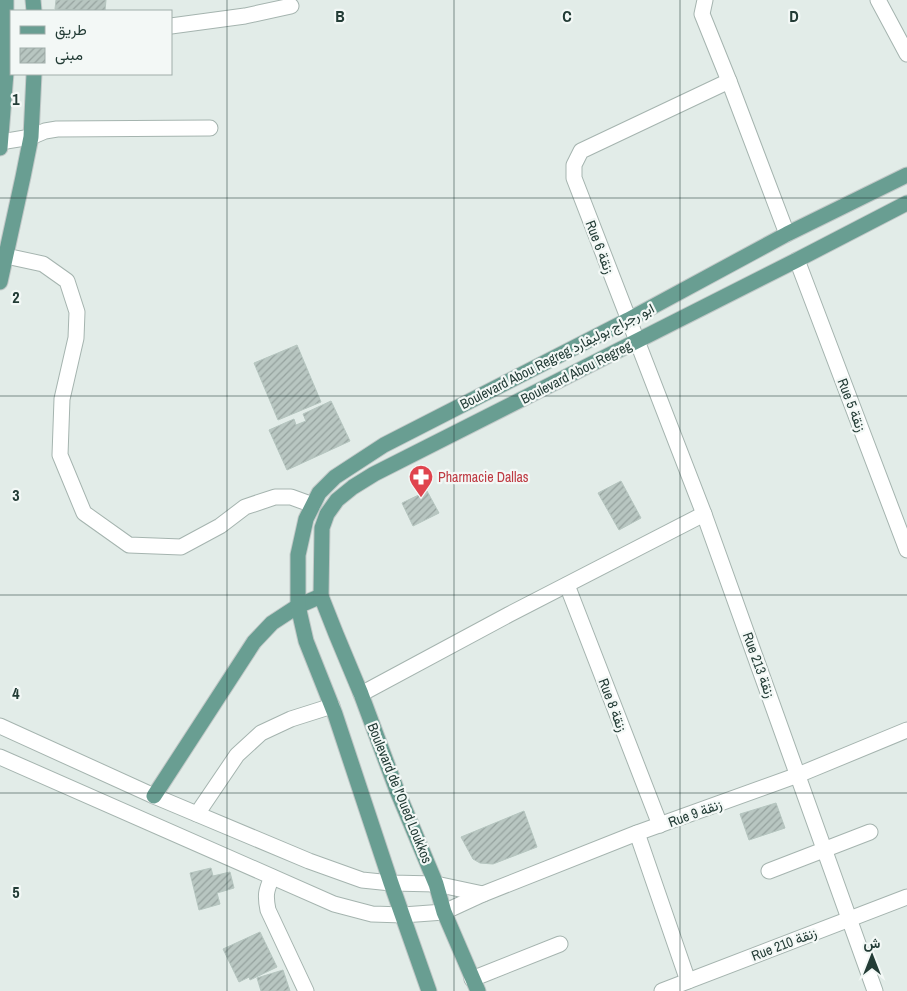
<svg xmlns="http://www.w3.org/2000/svg" width="907" height="991" font-family="'Archivo Narrow',Vazirmatn,sans-serif">
<defs>
<pattern id="building-hatch" width="6" height="6" patternUnits="userSpaceOnUse" patternTransform="scale(1.25)"><rect width="6" height="6" fill="#b8c6c1"/><path d="M-1 1l2-2M0 6l6-6M5 7l2-2" fill="none" stroke="#95a29e"/></pattern>
</defs>
<rect width="100%" height="100%" fill="#e2ece8"/>
<g fill="url(#building-hatch)" stroke="#b5c5bf">
<path d="M 56,0 L 106,0 L 105,11 L 55,9 Z"/>
<path d="M 297,345 L 321,402 L 278,420 L 254,363 Z"/>
<path d="M 331,401 L 350,441 L 287,470 L 269,430 L 294,419 L 296,425 L 306,421 L 303,414 Z"/>
<path d="M 621,481 L 641,518 L 619,530 L 598,493 Z"/>
<path d="M 427,491 L 439,513 L 413,526 L 402,503 Z"/>
<path d="M 776,803 L 785,828 L 749,840 L 740,814 Z"/>
<path d="M 524,811 L 537,847 L 493,864 L 480,863 L 473,859 L 461,837 Z"/>
<path d="M 211,868 L 213,876 L 230,872 L 234,888 L 217,893 L 220,904 L 199,910 L 190,873 Z"/>
<path d="M 260,932 L 277,967 L 250,980 L 249,977 L 239,982 L 223,949 Z"/>
<path d="M 283,970 L 290,991 L 261,991 L 257,978 Z"/>
</g>
<g fill="none" stroke-linecap="round" stroke-linejoin="round">
<defs>
<g id="minor">
<path d="M 705,0 L 702,14 L 729,81 L 787,234"/>
<path d="M 878,0 L 907,54"/>
<path d="M 171,26 L 245,16 L 291,6"/>
<path d="M 729,81 L 581,151 L 574,165 L 574,178 L 704,514 L 875,991"/>
<path d="M 0,142 L 31,137 L 45,131 L 57,129 L 210,128"/>
<path d="M 6,256 L 43,264 L 67,281 L 77,312 L 76,338 L 62,399 L 60,455 L 84,513 L 129,545 L 181,547 L 220,526 L 245,507 L 275,497 L 291,497 L 313,505"/>
<path d="M 797,260 L 907,550"/>
<path d="M 567,585 L 660,825"/>
<path d="M 361,694 L 508,615 L 704,514"/>
<path d="M 0,726 L 154,796 L 309,861 L 362,880 L 391,883 L 436,884 L 483,894"/>
<path d="M 0,757 L 334,904 L 372,914 L 403,915 L 444,912 L 483,894 L 637,833 L 798,775 L 907,730"/>
<path d="M 197,814 L 237,755 L 261,733 L 291,719 L 332,706"/>
<path d="M 637,833 L 688,981"/>
<path d="M 769,871 L 870,832"/>
<path d="M 272,877 C 266,891 265,895 268,910 L 306,991"/>
<path d="M 472,979 L 560,944"/>
<path d="M 662,991 L 907,897"/>
</g>
<g id="major">
<path d="M 33,0 L 34,11"/>
<path d="M 0,148 L 6,73 L 6,0"/>
<path d="M 0,282 L 23,177 L 31,137 L 34,74"/>
<path d="M 154,796 L 254,642 L 272,623 L 298,606 L 321,596"/>
<path d="M 429,991 L 391,883 L 335,714 L 306,641 L 298,606 L 298,555 L 306,519 L 319,493 L 335,477 L 384,445 L 628,320 L 787,234 L 907,175"/>
<path d="M 478,991 L 444,912 L 436,884 L 396,788 L 361,694 L 336,634 L 321,596 L 322,528 L 327,514 L 337,500 L 353,487 L 374,474 L 797,260 L 907,203"/>
</g>
</defs>
<use href="#minor" stroke="#a5b4af" stroke-width="17"/>
<use href="#major" stroke="#c1c8c7" stroke-width="17"/>
<use href="#minor" stroke="#fff" stroke-width="15"/>
<use href="#major" stroke="#699e92" stroke-width="15"/>
</g>
<path fill="none" stroke="#233c36" stroke-width="1" stroke-opacity="0.55" d="M 227,0 L 227,991M 454,0 L 454,991M 680,0 L 680,991M 0,198 L 907,198M 0,396 L 907,396M 0,595 L 907,595M 0,793 L 907,793"/>
<defs>
<symbol id="pharmacy-pin" viewBox="-11 -11 22 30"><path d="M0 17L-7.5 6A9.5 9.5 0 1 1 7.5 6Z" fill="#e0444e" stroke="#f3f8f6"/><path d="M-2-6h4v4h4v4h-4v4h-4v-4h-4v-4h4Z" fill="#fff"/></symbol>
</defs>
<g fill-rule="evenodd">
<use href="#pharmacy-pin" x="407" y="463" width="28" height="38"/>
</g>
<g text-anchor="middle" stroke-width="4.5" stroke-linejoin="round" paint-order="stroke">
<g font-size="14" fill="#233c36" stroke="#f3f8f6">
<text transform="translate(600 247) rotate(69)" y="5">Rue 6 زنقة</text>
<text transform="translate(557 356) rotate(-27)" y="5">Boulevard Abou Regreg ابو رجراج بوليفارد</text>
<text transform="translate(576 372) rotate(-27)" y="5">Boulevard Abou Regreg</text>
<text transform="translate(852 405) rotate(69)" y="5">Rue 5 زنقة</text>
<text transform="translate(759 665) rotate(70)" y="5">Rue 213 زنقة</text>
<text transform="translate(613 705) rotate(69)" y="5">Rue 8 زنقة</text>
<text transform="translate(400 793) rotate(68)" y="5">Boulevard de l'Oued Loukkos</text>
<text transform="translate(695 813) rotate(-20)" y="5">Rue 9 زنقة</text>
<text transform="translate(784 944) rotate(-21)" y="5">Rue 210 زنقة</text>
</g>
<g font-size="14" fill="#be3a42" stroke="#f3f8f6" text-anchor="start">
<text x="438" y="482">Pharmacie Dallas</text>
</g>
</g>
<g font-size="16" text-anchor="middle" font-weight="bold" fill="#233c36" stroke="#f3f8f6" stroke-width="4.5" stroke-linejoin="round" paint-order="stroke">
<text x="340" y="22">B</text>
<text x="567" y="22">C</text>
<text x="794" y="22">D</text>
<text x="16" y="105">1</text>
<text x="16" y="303">2</text>
<text x="16" y="501">3</text>
<text x="16" y="699">4</text>
<text x="16" y="898">5</text>
</g>
<rect x="10" y="10" width="162" height="65" fill="#f3f8f6" stroke="#a0ada9"/>
<rect x="20" y="26" width="25" height="8" fill="#699e92" stroke="#a0ada9"/>
<text x="55" y="35" font-size="15" fill="#233c36">طريق</text>
<rect x="20" y="48" width="25" height="15" fill="url(#building-hatch)" stroke="#a0ada9"/>
<text x="55" y="60" font-size="15" fill="#233c36">مبنى</text>
<g transform="translate(872 956)" stroke="#f3f8f6" stroke-width="4" paint-order="stroke">
<path d="M0-4L9 19L0 12L-9 19Z" fill="#233c36"/>
<text y="-8" font-size="14" font-weight="bold" text-anchor="middle" fill="#233c36">ش</text>
</g>
</svg>
